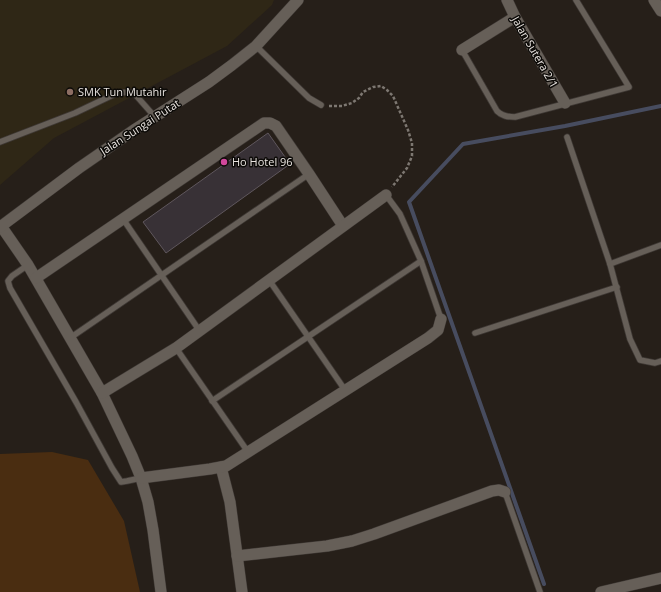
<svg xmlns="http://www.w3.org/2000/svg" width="661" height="592" font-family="'Open Sans',sans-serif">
<rect width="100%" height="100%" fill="#261f19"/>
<path fill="#2f2716" d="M 0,0 L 274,0 L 272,5 L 227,46 L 54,138 L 0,185 Z"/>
<path fill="#4a2d11" d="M 52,452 L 88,460 L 124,521 L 140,592 L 0,592 L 0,454 Z"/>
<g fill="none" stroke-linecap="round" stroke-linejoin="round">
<path stroke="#474c5f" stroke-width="4" d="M 544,584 L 409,202 L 463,144 L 565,126 L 661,106"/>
</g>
<path fill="#383136" stroke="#5f575d" d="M 268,133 L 290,164 L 166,253 L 143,222 Z"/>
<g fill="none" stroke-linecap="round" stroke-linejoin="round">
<defs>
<g id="service">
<path d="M 256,46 L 309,98 L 321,105"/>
<path d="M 462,50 L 497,111 C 502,116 507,117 515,117 L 629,87 L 576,0"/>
<path d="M 567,137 L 610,264 L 630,339 L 640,360 L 655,363 L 661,361"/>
<path d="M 0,142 L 75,113 L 117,93 L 133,92 L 155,117"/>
<path d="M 386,195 L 400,214 L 421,261 L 441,319"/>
<path d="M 123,219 L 199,330"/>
<path d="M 610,264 L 661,245"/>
<path d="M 28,265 L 12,276 L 8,281 L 10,288 L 76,402 L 112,468 L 121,482 L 127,481 L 141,478"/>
<path d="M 269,280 L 345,390"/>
<path d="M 475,333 L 617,287"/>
<path d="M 70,338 L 309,174"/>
<path d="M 176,348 L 248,452"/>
<path d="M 212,401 L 421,261"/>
<path d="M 505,492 L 540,592"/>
</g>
<g id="minor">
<path d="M 507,0 L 515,17 L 565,103"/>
<path d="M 654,0 L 661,11"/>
<path d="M 462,50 L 515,17"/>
<path d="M 1,226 L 28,265 L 102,393 L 132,456 L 141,478 L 148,502 L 153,530 L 161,592"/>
<path d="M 36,278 L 264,123 L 270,123 L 276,126 L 309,174 L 343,226"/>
<path d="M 102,393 L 176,348 L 386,195"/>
<path d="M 221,467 L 230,502 L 242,592"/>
<path d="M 141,478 L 210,469 L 226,466 L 428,338 L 438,330 L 441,319"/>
<path d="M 237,556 L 327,546 L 352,541 L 374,534 L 492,491 L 499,490 L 505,492"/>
<path d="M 601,592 L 661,578"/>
</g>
<path id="secondary" d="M 0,227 L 79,168 L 134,130 L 209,82 L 232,65 L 256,46 L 298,0"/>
</defs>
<use href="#service" stroke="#3f3935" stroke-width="7"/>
<use href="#minor" stroke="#3f3935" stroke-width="12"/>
<use href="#secondary" stroke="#3f3935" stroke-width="12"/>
<path stroke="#7d7771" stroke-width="2.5" stroke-dasharray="3 2" stroke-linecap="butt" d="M 329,106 L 342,106 L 352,103 L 359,98 L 363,92 L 373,87 L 381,86 L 387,90 L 393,96 L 408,130 L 412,143 L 412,156 L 407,168 L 392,187"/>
<use href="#service" stroke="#665f58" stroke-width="5.5"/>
<use href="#minor" stroke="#665f58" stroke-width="11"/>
<use href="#secondary" stroke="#665f58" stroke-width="11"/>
</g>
<circle fill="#8d6e63" stroke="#0c0a07" stroke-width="1.5" cx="70" cy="92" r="4"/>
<circle fill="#d1479c" stroke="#0c0a07" stroke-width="1.5" cx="224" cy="162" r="4"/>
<g text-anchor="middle" stroke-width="3" stroke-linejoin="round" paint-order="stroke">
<g font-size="11" fill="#e8e3df" stroke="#0c0a07">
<text transform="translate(535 52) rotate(60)" y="4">Jalan Sutera 2/1</text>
<text transform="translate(140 127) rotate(-33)" y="4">Jalan Sungai Putat</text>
</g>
<g font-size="11" fill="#e8e3df" stroke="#0c0a07" text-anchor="start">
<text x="78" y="96">SMK Tun Mutahir</text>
<text x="232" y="166">Ho Hotel 96</text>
</g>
</g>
</svg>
